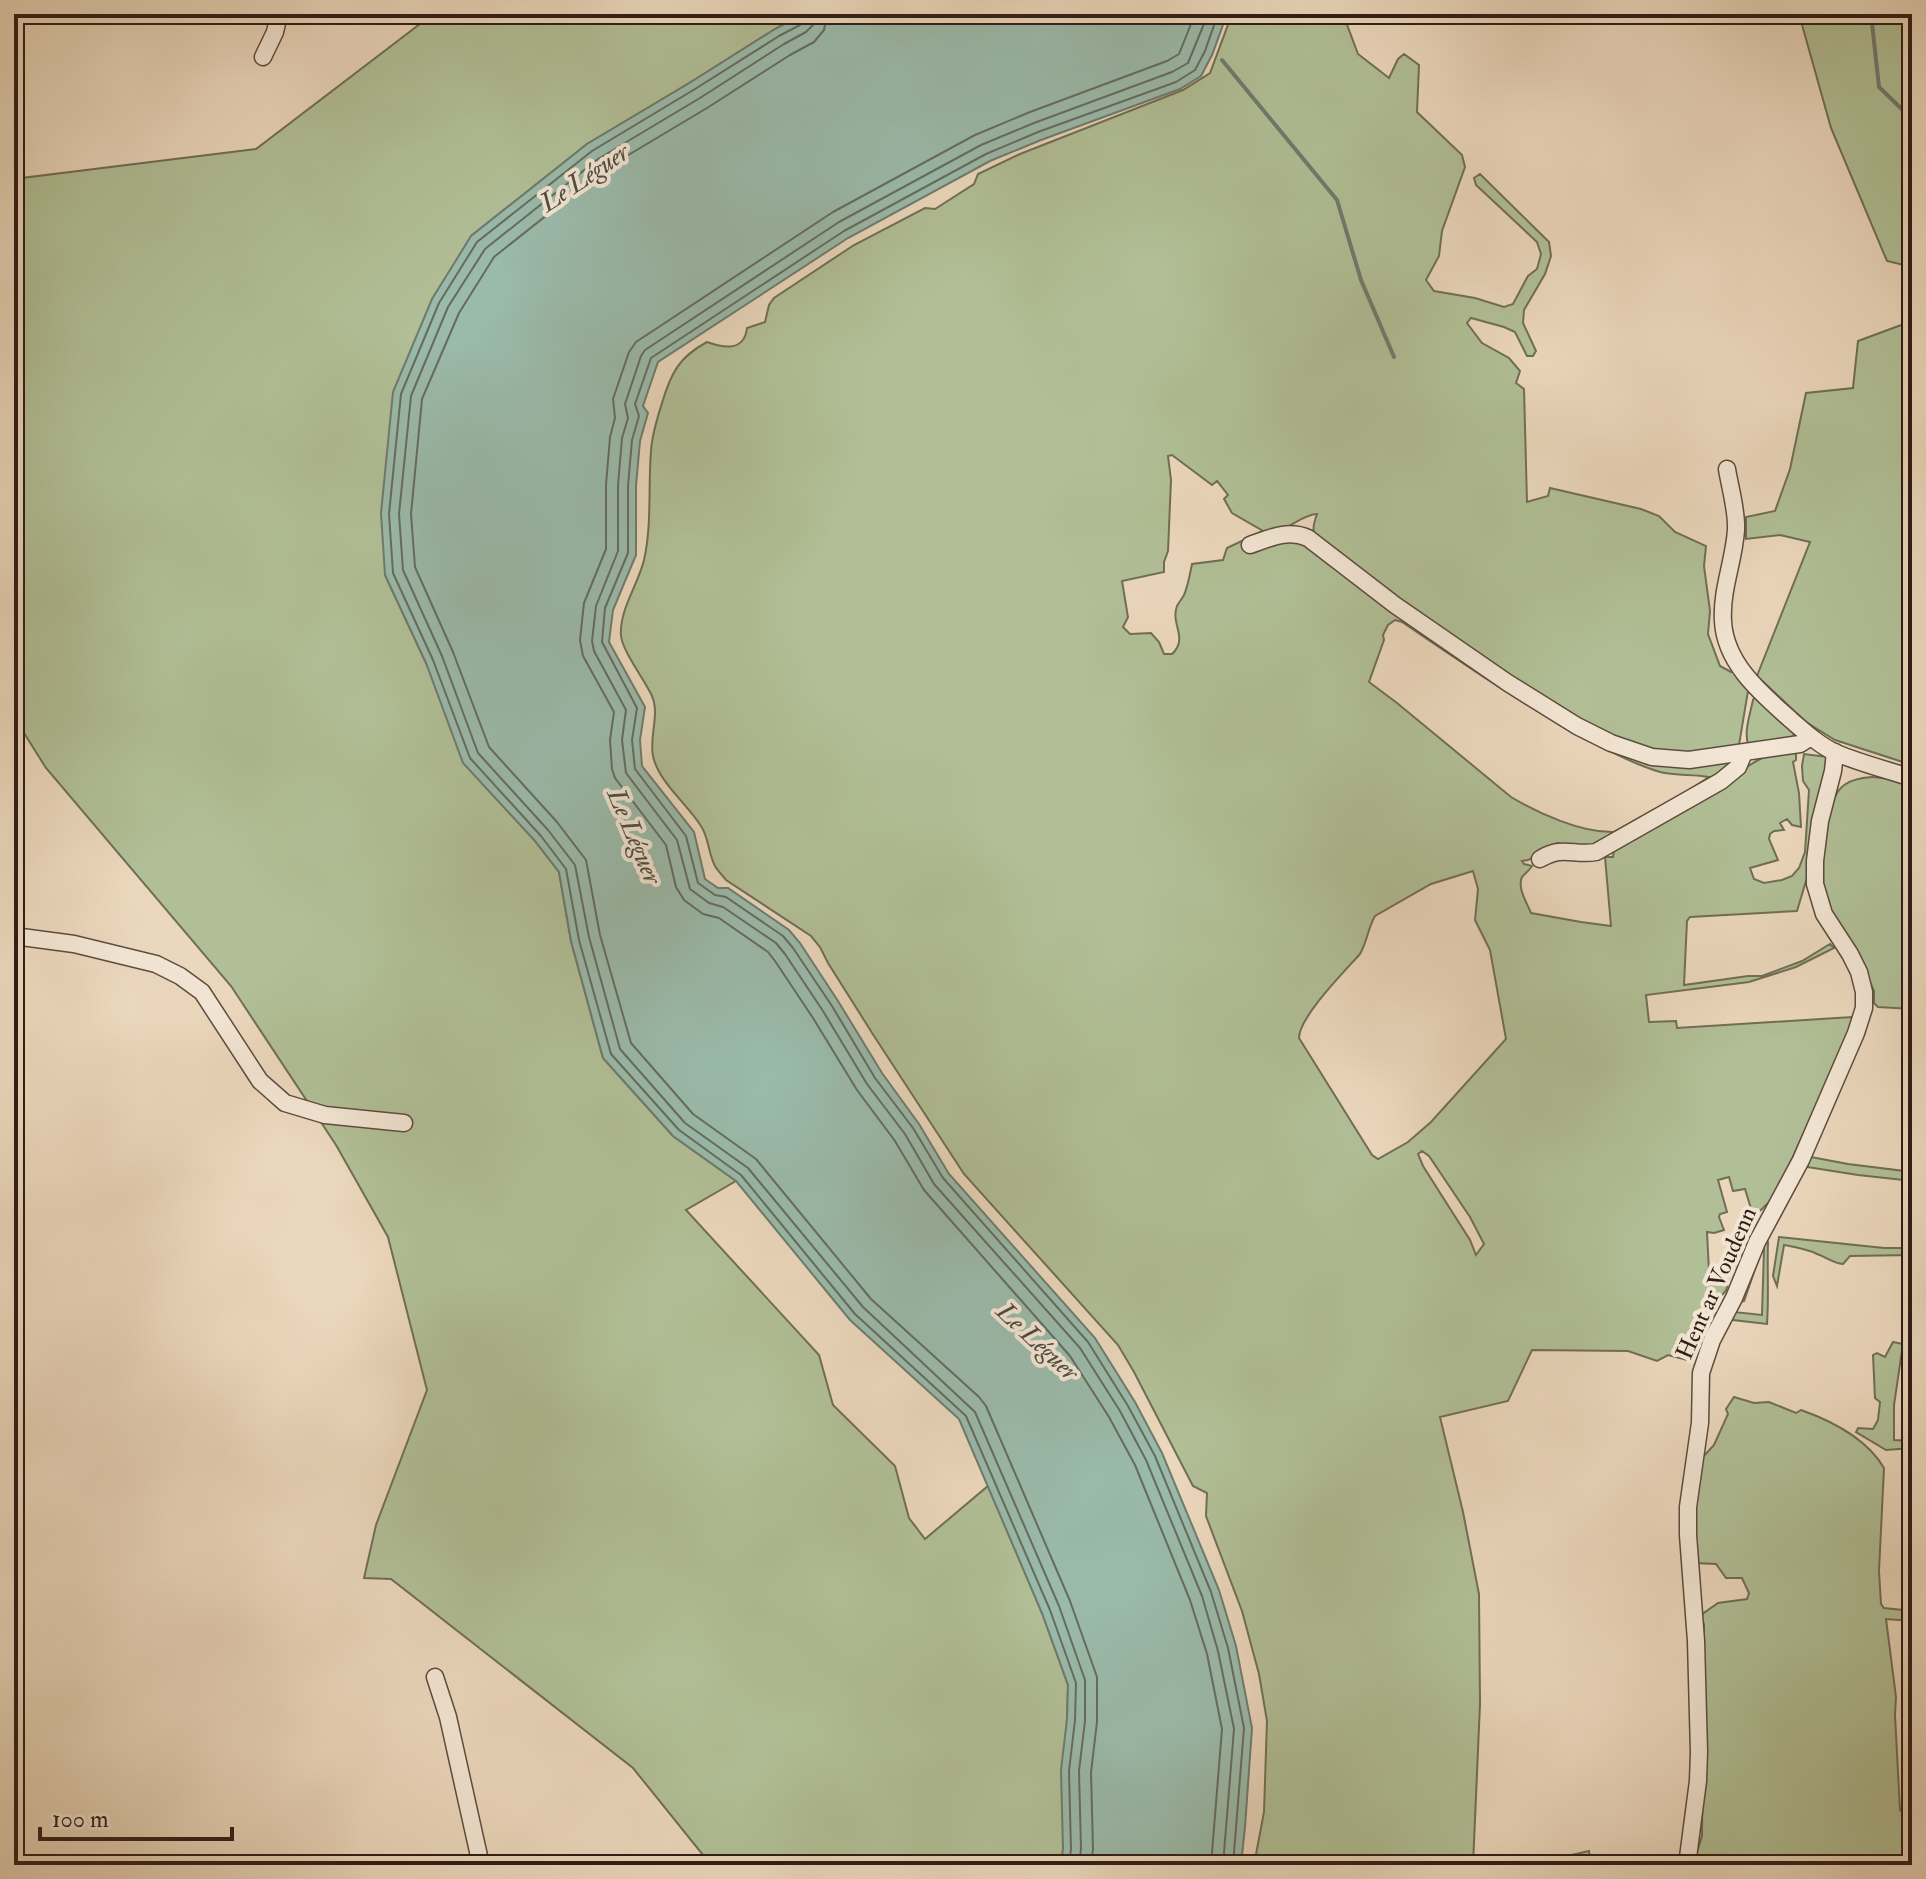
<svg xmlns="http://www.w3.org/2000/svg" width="1926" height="1879" font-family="'IM FELL Double Pica',serif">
<rect width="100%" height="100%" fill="#ebd7bc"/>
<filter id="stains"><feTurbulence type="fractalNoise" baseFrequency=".0025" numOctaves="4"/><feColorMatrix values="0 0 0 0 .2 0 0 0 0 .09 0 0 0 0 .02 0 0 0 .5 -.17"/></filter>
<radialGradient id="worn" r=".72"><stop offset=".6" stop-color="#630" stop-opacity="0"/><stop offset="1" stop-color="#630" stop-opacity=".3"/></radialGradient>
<g fill="#b1bf96" stroke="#706e56" stroke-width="2" fill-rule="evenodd">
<path d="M 433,14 L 803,14 L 775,29 L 691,82 L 587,144 L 471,236 L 385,575 L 426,663 L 535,841 L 559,872 L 571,941 L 603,1058 L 673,1136 L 736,1181 L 686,1210 L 819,1355 L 833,1405 L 895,1466 L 909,1518 L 925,1539 L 988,1486 L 1042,1613 L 1068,1685 L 1063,1849 L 1061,1865 L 711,1865 L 633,1768 L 391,1579 L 364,1578 L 376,1525 L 427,1390 L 388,1237 L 336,1145 L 231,986 L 46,768 L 14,717 L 14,179 L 256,149 Z"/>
<path d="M 1232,14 L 1343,14 L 1358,54 L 1389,78 L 1398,59 L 1404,54 L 1419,65 L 1417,112 L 1462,155 L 1465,167 L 1442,231 L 1439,256 L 1426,280 L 1434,291 L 1475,298 L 1504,307 L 1513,304 L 1528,276 L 1537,269 L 1541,254 L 1537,242 L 1476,185 L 1474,178 L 1480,174 L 1549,242 L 1551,256 L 1545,274 L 1524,310 L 1523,323 L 1536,351 L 1533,356 L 1527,356 L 1515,332 L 1504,327 L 1471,318 L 1467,323 L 1482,343 L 1509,358 L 1520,371 L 1516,383 L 1524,389 L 1527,502 L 1548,496 L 1550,488 L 1641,509 L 1659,516 L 1675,532 L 1706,546 L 1704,566 L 1710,611 L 1708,634 L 1720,666 L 1731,672 L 1738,672 L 1746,685 L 1748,691 L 1739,745 C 1731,752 1716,754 1705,756 C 1682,759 1660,757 1639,751 C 1587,736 1535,699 1491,668 C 1432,628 1375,587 1319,543 C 1311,533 1313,525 1317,514 C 1305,514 1292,526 1280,530 L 1285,539 C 1316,539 1338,568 1361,586 C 1401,615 1442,642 1483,669 C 1525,698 1568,727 1615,747 C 1628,753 1641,759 1655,762 C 1682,767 1708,762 1734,759 L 1736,760 L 1722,774 L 1688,796 L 1594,847 C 1578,853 1572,846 1557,843 L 1528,860 L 1522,861 L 1524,864 L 1532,866 C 1532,867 1523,876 1522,877 C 1517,888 1527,903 1531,913 L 1581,922 L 1611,926 L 1605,857 L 1613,857 L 1614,850 C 1644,832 1676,815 1706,796 C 1739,777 1753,753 1793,750 L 1796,754 L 1796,760 L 1793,762 L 1799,793 L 1801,827 L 1792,825 L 1787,819 L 1780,823 L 1784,830 L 1774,831 L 1770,834 L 1769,839 L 1778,860 L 1750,868 L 1754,879 L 1764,883 L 1782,880 L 1792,876 L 1799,868 L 1805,852 L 1809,790 L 1803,781 L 1802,766 L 1804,754 L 1828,757 L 1830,761 L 1816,811 L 1809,871 L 1797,911 L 1690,917 L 1687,921 L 1684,985 L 1748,976 L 1762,976 L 1802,961 L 1830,944 L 1834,948 L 1796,967 L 1749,982 L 1646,995 L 1649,1022 L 1676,1021 L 1677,1028 L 1852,1017 L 1852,1024 L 1781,1184 L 1773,1198 L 1761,1210 L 1753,1215 L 1745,1189 L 1733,1191 L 1729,1177 L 1718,1180 L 1727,1212 L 1720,1214 L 1719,1217 L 1724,1230 L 1714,1233 L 1707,1232 L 1709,1271 L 1728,1280 C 1727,1295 1724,1291 1716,1301 C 1707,1312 1705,1326 1702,1338 C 1701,1344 1697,1351 1695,1356 L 1687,1360 L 1668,1355 L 1657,1361 L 1628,1351 L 1532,1350 L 1508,1401 L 1440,1417 L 1463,1512 L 1479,1594 L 1480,1704 L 1473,1865 L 1254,1865 L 1264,1812 L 1267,1721 L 1259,1674 L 1242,1611 L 1206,1516 L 1207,1493 L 1193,1486 L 1134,1372 L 1118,1345 L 964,1174 L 874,1036 L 828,963 L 820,947 L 811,936 L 726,880 C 722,875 718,871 715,866 C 708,853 709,838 701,826 C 687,804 658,781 653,756 C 649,736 660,715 652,696 C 644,679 623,652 621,636 C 619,610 638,585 644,560 C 652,525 648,487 651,451 C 652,434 657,419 662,403 C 671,373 679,357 707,342 C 724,348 744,352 747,328 L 765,322 L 769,305 L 774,298 L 854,245 L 925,208 L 935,209 L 974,184 L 978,174 L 1020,154 L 1183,90 L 1210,73 ZM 1172,455 L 1212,485 L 1217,481 L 1228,495 L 1224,499 L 1232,513 L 1263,531 L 1227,548 L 1223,560 L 1192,564 C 1190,574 1188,586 1184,595 C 1182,599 1179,602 1177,606 C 1170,624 1189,638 1172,654 L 1164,654 L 1159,642 L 1151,633 L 1130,634 L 1123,627 L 1128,617 L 1122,581 L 1164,572 L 1164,562 L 1168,551 L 1171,480 L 1168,456 ZM 1395,620 L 1402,622 C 1461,662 1520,703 1583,737 C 1608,750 1633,764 1660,772 C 1676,776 1693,774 1709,777 L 1683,794 L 1614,832 C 1581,833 1538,813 1511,797 L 1397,703 L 1369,682 L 1384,640 L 1383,635 L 1388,625 ZM 1473,871 L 1478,889 L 1475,920 L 1490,950 L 1506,1039 L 1431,1122 L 1408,1142 L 1378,1159 L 1372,1155 L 1299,1038 C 1299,1017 1345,971 1360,954 C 1367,942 1368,928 1375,916 L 1431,884 ZM 1422,1151 L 1429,1156 L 1470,1217 L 1484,1244 L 1476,1255 L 1470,1240 L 1423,1166 L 1418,1154 Z"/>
<path d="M 1799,14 L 1912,14 L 1912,267 L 1887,261 L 1831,128 Z"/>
<path d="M 1912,321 L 1912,765 L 1835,740 L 1806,722 L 1757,676 L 1810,542 L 1780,535 L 1746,539 L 1746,517 L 1775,511 L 1790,469 L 1806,393 L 1853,388 L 1858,341 Z"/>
<path d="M 1755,697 L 1794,733 L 1793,739 L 1749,747 C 1743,733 1750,715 1753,700 Z"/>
<path d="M 1873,777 L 1890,779 L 1912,786 L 1912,1009 L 1878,1007 L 1874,1003 L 1874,991 L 1869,980 L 1827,906 C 1822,891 1821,873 1821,857 C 1821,840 1830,796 1843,786 C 1851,779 1863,778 1873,777 Z"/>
<path d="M 1811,1157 L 1848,1164 L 1912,1172 L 1912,1181 L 1858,1175 L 1807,1167 Z"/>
<path d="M 1779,1237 L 1884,1248 L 1912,1248 L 1912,1255 L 1850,1256 L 1843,1264 C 1833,1263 1826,1257 1817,1254 C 1807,1249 1795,1247 1784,1245 L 1777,1286 L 1773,1276 Z"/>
<path d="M 1765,1241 L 1768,1242 C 1767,1269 1769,1296 1767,1324 L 1733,1320 L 1734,1312 L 1762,1315 L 1764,1249 L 1761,1252 L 1744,1301 L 1738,1302 Z"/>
<path d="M 1893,1342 L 1903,1344 L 1894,1405 L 1894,1440 L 1912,1441 L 1912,1448 L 1886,1450 L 1856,1432 L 1858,1428 L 1873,1429 L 1878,1420 L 1880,1402 L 1875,1398 L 1873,1355 L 1877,1353 L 1885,1357 Z"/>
<path d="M 1734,1397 L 1754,1403 L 1769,1402 L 1796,1413 L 1801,1410 C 1832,1421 1867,1439 1884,1468 L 1879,1571 L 1881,1604 L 1884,1608 L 1912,1611 L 1912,1621 L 1886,1619 L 1896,1697 L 1895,1715 L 1900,1810 L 1903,1813 L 1912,1812 L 1912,1865 L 1693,1865 L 1702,1836 L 1704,1625 L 1701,1615 L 1718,1603 L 1747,1599 L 1749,1593 L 1742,1578 L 1726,1578 L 1716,1564 L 1694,1563 L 1693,1507 L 1702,1458 L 1714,1445 L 1728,1414 L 1726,1409 Z"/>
<path d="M 1589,1851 L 1591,1865 L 1528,1865 Z"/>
</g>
<path fill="#9abaaa" stroke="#6f7b6e" stroke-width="2" d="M 803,14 L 1227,14 L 1212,55 L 1201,76 L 1180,89 L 1041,140 L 990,161 L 848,238 L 658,362 L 643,406 L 648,413 L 640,441 L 636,486 L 636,555 L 613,610 L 609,642 L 645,707 L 640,740 L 642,766 L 694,832 L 705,879 L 718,888 L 728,888 L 789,930 L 800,943 L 838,1001 L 882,1073 L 919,1124 L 949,1174 L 1095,1338 L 1135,1402 L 1162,1453 L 1219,1590 L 1236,1646 L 1252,1728 L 1245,1827 L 1241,1865 L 1061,1865 L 1063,1849 L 1061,1770 L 1067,1719 L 1068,1685 L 1042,1613 L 959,1419 L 850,1320 L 736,1181 L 673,1136 L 603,1058 L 571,941 L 559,872 L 535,841 L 463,763 L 426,663 L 385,575 L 381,513 L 393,392 L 432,299 L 471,236 L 587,144 L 691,82 L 775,29 Z"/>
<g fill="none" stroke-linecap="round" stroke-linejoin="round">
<g stroke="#646c60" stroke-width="2">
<path d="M 805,14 L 804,20 L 800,25 L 779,36 L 695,89 L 592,151 L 477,242 L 439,303 L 401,394 L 389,514 L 393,573 L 433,660 L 470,758 L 541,836 L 566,869 L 579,940 L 611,1054 L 679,1130 L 741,1175 L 855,1314 L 966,1416 L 1050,1610 L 1076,1683 L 1075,1720 L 1069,1771 L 1071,1849 L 1069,1865"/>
<path d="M 815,14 L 813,25 L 806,32 L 784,44 L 700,98 L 598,159 L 485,249 L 448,307 L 411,396 L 399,514 L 403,570 L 442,656 L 478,753 L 548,830 L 575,865 L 589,937 L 620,1049 L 685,1123 L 748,1168 L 863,1307 L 975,1412 L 1059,1606 L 1085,1680 L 1085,1721 L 1079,1771 L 1081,1849 L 1079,1865"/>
<path d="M 827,14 L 824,30 L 814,42 L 790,55 L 707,108 L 605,169 L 494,257 L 459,313 L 422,399 L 411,514 L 415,567 L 453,652 L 489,747 L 557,822 L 586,860 L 600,935 L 631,1043 L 693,1114 L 756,1159 L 871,1299 L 979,1397 L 986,1406 L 1070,1601 L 1097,1677 L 1097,1722 L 1091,1772 L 1093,1849 L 1091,1865"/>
<path d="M 1195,14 L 1179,54 L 1167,61 L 1030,112 L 975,135 L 833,212 L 636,342 L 629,352 L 613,399 L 615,418 L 610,437 L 606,485 L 606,549 L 584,603 L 580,640 L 583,656 L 614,712 L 610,740 L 612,769 L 615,778 L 666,845 L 676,887 L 684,900 L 703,914 L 719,918 L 768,952 L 775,961 L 813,1018 L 857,1090 L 895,1141 L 924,1190 L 1070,1356 L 1109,1417 L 1135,1465 L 1190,1600 L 1207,1654 L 1222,1729 L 1211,1865"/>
<path d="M 1208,14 L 1188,63 L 1172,72 L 1034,123 L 981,145 L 839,222 L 645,350 L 641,356 L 625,404 L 628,418 L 622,438 L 618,485 L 618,551 L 596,606 L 592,641 L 594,651 L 626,710 L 622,740 L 626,773 L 677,840 L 690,889 L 709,903 L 723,907 L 776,943 L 785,954 L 823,1011 L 867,1084 L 905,1134 L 934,1184 L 1080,1348 L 1120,1411 L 1146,1460 L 1202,1596 L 1218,1651 L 1234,1729 L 1223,1865"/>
<path d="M 1218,14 L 1205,51 L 1195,70 L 1176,82 L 1038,132 L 986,154 L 844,231 L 651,358 L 635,404 L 639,416 L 632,440 L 628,486 L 628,553 L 605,608 L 602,642 L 637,708 L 632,740 L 635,769 L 686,836 L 698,883 L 715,895 L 726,897 L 783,936 L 793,948 L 832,1006 L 875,1078 L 913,1128 L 943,1178 L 1088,1342 L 1128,1406 L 1155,1456 L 1211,1592 L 1228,1648 L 1244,1728 L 1233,1865"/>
</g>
<g stroke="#6f7b6e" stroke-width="4">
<path d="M 1871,14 L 1879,87 L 1912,119"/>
<path d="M 1222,60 L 1337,200 L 1361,280 L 1394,357"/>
</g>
<defs>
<g id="minor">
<path d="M 263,57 L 275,32 L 279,14"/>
<path d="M 1727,469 C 1730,488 1737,510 1736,530 C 1734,561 1721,590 1723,621 C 1725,664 1762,694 1791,720 C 1805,732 1819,745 1836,753 C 1860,763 1887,770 1912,778"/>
<path d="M 1250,545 C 1270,538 1288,529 1308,538 L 1395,605 L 1508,683 L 1577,726 L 1611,743 L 1652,757 L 1689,760 L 1800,744 L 1811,737"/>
<path d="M 1540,859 C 1563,845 1573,856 1596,852 L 1721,781 L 1738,767 L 1744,753"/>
<path d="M 14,936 L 74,944 L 156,964 L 180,976 L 202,992 L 260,1081 L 285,1103 L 325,1115 L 404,1123"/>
<path d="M 435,1677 L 448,1717 L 481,1865"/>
<path d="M 1687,1865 L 1698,1781 L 1699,1752 L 1696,1641 L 1688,1535 L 1688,1507 L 1700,1423 L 1701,1373 L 1712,1340 L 1734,1298 L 1757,1242 L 1801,1160 L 1856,1033 L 1864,1008 L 1864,992 L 1859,972 L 1850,954 L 1824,914 L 1815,884 L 1815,861 L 1820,821 L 1833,771 L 1835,752"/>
</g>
</defs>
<use href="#minor" stroke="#5e4c3f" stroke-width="19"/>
<use href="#minor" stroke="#f2e5d3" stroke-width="16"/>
</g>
<g text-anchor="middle" stroke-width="8" stroke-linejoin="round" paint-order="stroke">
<g font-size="24" fill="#2f1d15" stroke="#f2e5d3">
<text transform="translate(1716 1283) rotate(-66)" y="8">Hent ar Voudenn</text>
</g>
<g font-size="26" font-style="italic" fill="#4f4c42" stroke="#f2e5d3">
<text transform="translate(584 177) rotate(-34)" y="9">Le Léguer</text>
<text transform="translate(635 836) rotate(67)" y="9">Le Léguer</text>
<text transform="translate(1038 1341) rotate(43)" y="9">Le Léguer</text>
</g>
</g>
<rect width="1926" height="1879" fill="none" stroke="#ebd7bc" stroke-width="48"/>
<rect x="16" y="16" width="1894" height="1847" fill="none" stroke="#2f1d15" stroke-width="4"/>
<rect x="24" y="24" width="1878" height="1831" fill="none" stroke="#2f1d15" stroke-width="2"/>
<path d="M40 1827v12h192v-12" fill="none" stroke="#2f1d15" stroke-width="4"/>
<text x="52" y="1827" font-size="24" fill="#2f1d15" stroke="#f2e5d3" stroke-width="6" paint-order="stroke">100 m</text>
<rect width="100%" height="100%" filter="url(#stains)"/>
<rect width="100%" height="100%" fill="url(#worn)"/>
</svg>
